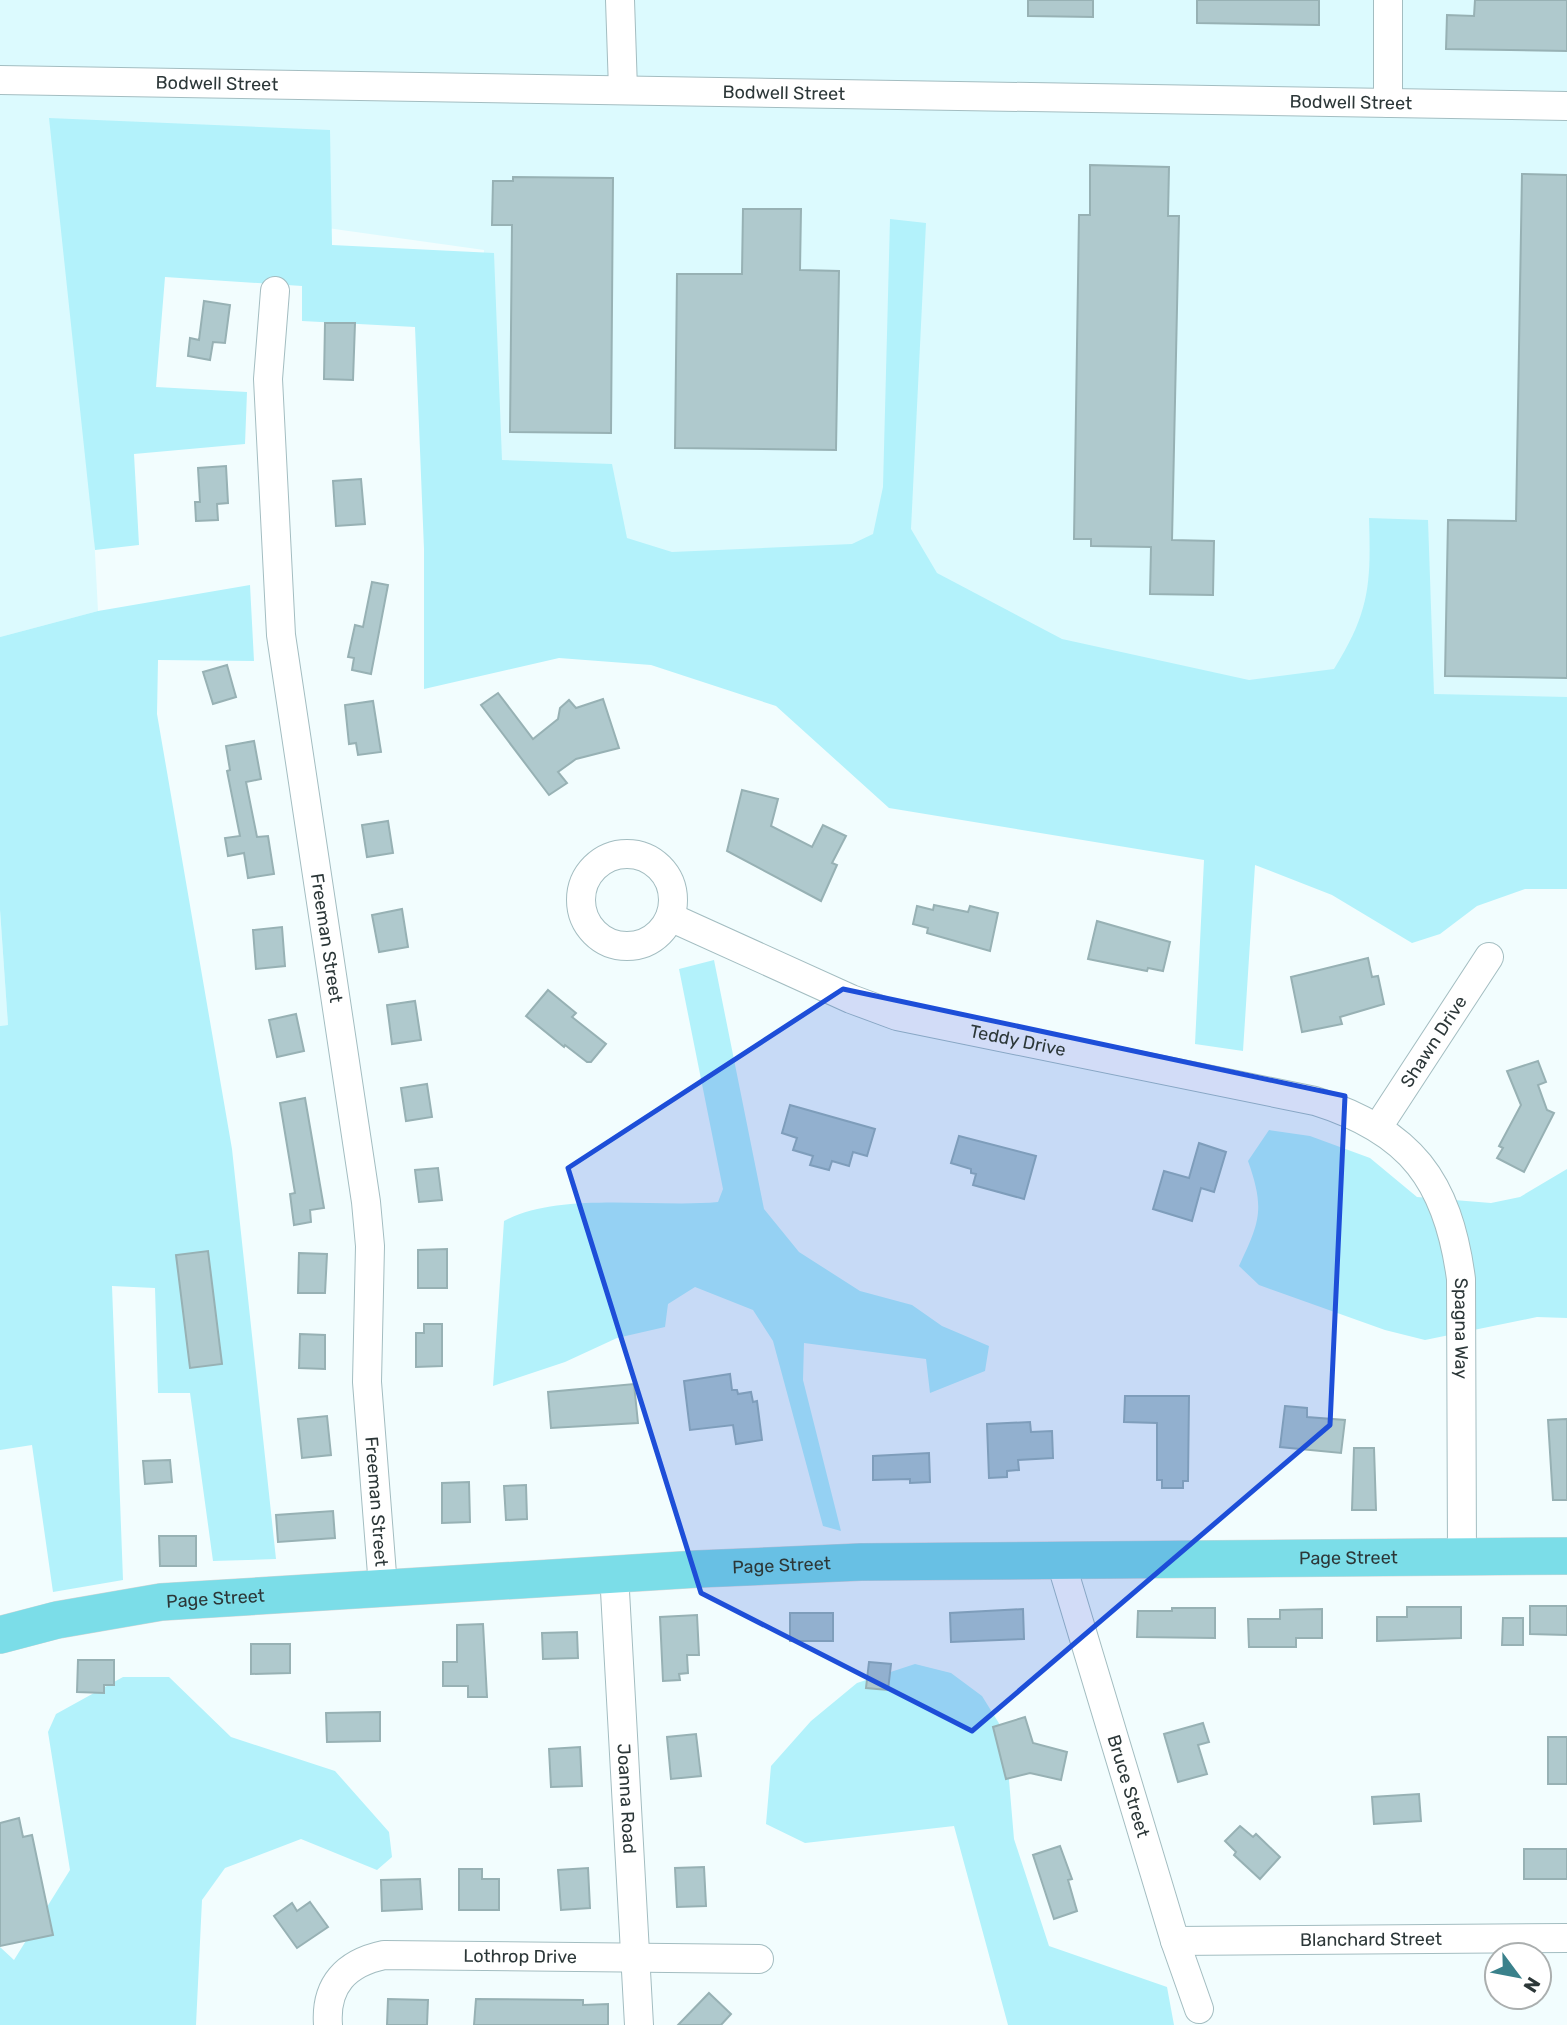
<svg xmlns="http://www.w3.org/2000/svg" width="1567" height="2025" font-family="Rubik,sans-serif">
<rect width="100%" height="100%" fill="#f2fdfe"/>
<g fill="#dcfafe">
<path d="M 0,0 L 1567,0 L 1567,796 L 470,534 L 484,250 L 313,226 L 77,207 L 98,611 L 0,637 Z"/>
<path d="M 0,910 L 8,1025 L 0,1026 Z"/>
</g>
<g fill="#b3f2fb">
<path d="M 49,118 L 330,130 L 332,245 L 494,253 L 502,460 L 612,464 L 627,538 L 672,552 L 852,544 L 873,534 L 883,487 L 890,219 L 926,223 L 911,529 L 937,573 L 1062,639 L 1249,680 L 1334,669 C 1370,611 1371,584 1369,518 L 1428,520 L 1434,694 L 1567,697 L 1567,889 L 1525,889 L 1477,906 L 1440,934 L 1412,943 L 1332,895 L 1255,865 L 1243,1051 L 1195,1044 L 1204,860 L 889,808 L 776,706 L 651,665 L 559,658 L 424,689 L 424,549 L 415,327 L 302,321 L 302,286 L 165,277 L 156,387 L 247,392 L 245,444 L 134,454 L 139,545 L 95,550 Z"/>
<path d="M 250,585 L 254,661 L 158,660 L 157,714 L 232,1149 L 276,1559 L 213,1561 L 190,1393 L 158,1393 L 155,1288 L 112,1286 L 123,1580 L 53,1592 L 32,1445 L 0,1450 L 0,1026 L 8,1025 L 0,910 L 0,637 L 98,611 Z"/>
<path d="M 714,960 L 764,1209 L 799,1252 L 860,1291 L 912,1305 L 942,1326 L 989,1346 L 985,1371 L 930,1393 L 926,1359 L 804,1343 L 803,1380 L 841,1531 L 823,1526 L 773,1341 L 753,1310 L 695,1287 L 668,1304 L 665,1327 L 617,1338 L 565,1362 L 493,1386 L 504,1221 C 559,1191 656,1208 718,1202 L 723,1189 L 679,969 Z"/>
<path d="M 1269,1130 L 1310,1136 L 1370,1158 L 1417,1197 L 1491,1203 L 1520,1197 L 1567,1169 L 1567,1318 L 1537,1317 L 1425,1340 L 1385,1330 L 1259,1285 L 1239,1266 C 1260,1222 1265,1209 1248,1161 Z"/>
<path d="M 915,1664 L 951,1673 L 982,1696 L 1005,1733 L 1014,1839 L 1049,1946 L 1167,1987 L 1174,2025 L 1008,2025 L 954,1826 L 805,1843 L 766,1824 L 771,1766 L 811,1721 L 857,1683 Z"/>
<path d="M 123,1677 L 169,1677 L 231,1737 L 335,1771 L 389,1832 L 392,1857 L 377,1870 L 301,1839 L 225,1868 L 202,1900 L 196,2025 L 0,2025 L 0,1947 L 14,1960 L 70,1870 L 48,1732 L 56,1714 Z"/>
</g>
<g fill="#afc9cd" stroke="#97b1b4" stroke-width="2">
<path d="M 1028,0 L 1093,0 L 1093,17 L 1028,16 Z"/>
<path d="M 1197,0 L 1319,0 L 1319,25 L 1197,23 Z"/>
<path d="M 1475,0 L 1567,0 L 1567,51 L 1446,49 L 1447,15 L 1474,16 Z"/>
<path d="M 1090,165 L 1169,167 L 1168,216 L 1179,216 L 1172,540 L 1214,541 L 1213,595 L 1150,594 L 1151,547 L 1091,546 L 1091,539 L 1074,539 L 1079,215 L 1090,215 Z"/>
<path d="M 1522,174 L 1567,175 L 1567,678 L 1445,676 L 1448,520 L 1516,521 Z"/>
<path d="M 513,177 L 613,178 L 611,433 L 510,432 L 512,225 L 492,225 L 493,181 L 513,181 Z"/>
<path d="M 743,209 L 801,209 L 800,270 L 839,271 L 836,450 L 675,448 L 677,274 L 742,274 Z"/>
<path d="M 204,301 L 230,305 L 225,343 L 213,342 L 210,360 L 188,356 L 190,338 L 199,340 Z"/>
<path d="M 325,323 L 355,323 L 353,380 L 324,379 Z"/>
<path d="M 226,466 L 228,503 L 217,504 L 218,520 L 196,521 L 195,502 L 200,502 L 198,468 Z"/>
<path d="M 361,479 L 365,524 L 336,526 L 333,481 Z"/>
<path d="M 372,582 L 388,585 L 371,674 L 352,670 L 354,658 L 348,657 L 355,625 L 363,627 Z"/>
<path d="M 227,665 L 236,697 L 213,704 L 203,672 Z"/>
<path d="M 498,693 L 533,739 L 558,719 L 560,708 L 569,700 L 576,708 L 603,699 L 619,748 L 576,759 L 558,772 L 567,783 L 549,795 L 481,705 Z"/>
<path d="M 373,701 L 381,752 L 358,755 L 356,743 L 349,744 L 345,705 Z"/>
<path d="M 254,741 L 261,779 L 246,782 L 257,837 L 268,836 L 274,874 L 248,878 L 244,853 L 228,856 L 225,838 L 240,836 L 227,771 L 230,770 L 226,746 Z"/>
<path d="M 742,790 L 778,799 L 771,826 L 812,847 L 823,825 L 846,836 L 832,863 L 837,865 L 821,901 L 727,851 Z"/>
<path d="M 388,821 L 393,853 L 367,857 L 362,825 Z"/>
<path d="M 934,905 L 968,912 L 970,906 L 998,913 L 990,951 L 927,933 L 928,928 L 913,924 L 917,906 L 933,910 Z"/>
<path d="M 402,909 L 408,947 L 379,952 L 372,915 Z"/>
<path d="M 1097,921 L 1170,942 L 1163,971 L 1148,968 L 1147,971 L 1088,959 Z"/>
<path d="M 282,927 L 285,966 L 256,969 L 253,930 Z"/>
<path d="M 1368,958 L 1372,977 L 1378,976 L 1384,1004 L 1340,1017 L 1342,1024 L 1302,1032 L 1291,977 Z"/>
<path d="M 548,990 L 576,1013 L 572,1017 L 606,1044 L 591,1062 L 587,1062 L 565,1045 L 564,1047 L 526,1016 Z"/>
<path d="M 415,1001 L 421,1040 L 392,1044 L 387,1005 Z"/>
<path d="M 296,1014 L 304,1051 L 277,1057 L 269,1020 Z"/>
<path d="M 1538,1061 L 1546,1082 L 1538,1085 L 1547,1110 L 1554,1113 L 1524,1172 L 1497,1158 L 1503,1148 L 1499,1146 L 1521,1105 L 1507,1071 Z"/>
<path d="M 427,1084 L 432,1117 L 406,1121 L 401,1088 Z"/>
<path d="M 305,1098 L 324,1208 L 310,1210 L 311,1222 L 294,1225 L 290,1194 L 295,1193 L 280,1103 Z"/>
<path d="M 790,1105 L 875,1129 L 867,1156 L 853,1152 L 849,1166 L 832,1161 L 829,1170 L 810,1165 L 813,1156 L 793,1150 L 797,1138 L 782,1133 Z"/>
<path d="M 959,1136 L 1036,1156 L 1024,1199 L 973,1185 L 976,1174 L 971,1173 L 971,1169 L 951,1163 Z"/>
<path d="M 1199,1143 L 1226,1152 L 1214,1192 L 1201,1188 L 1192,1221 L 1153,1209 L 1164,1171 L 1189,1178 Z"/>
<path d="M 438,1168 L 442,1200 L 419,1202 L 415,1170 Z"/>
<path d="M 447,1249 L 447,1288 L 418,1288 L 418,1250 Z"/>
<path d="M 208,1251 L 222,1364 L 190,1368 L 176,1255 Z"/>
<path d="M 299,1253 L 327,1254 L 325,1293 L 298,1293 Z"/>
<path d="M 424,1324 L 442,1324 L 442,1366 L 416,1367 L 416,1333 L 424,1333 Z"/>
<path d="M 300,1334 L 325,1335 L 325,1369 L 299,1368 Z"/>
<path d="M 730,1374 L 732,1390 L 737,1390 L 738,1394 L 751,1392 L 753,1402 L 757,1401 L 762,1440 L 736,1444 L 733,1425 L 690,1430 L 684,1381 Z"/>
<path d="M 634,1384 L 638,1423 L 551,1428 L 548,1392 Z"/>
<path d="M 1125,1396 L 1189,1396 L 1188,1481 L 1183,1481 L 1183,1488 L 1162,1488 L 1162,1480 L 1157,1480 L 1157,1423 L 1124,1422 Z"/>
<path d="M 1285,1406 L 1307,1408 L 1307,1417 L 1345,1420 L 1341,1453 L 1280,1447 Z"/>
<path d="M 327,1416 L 331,1455 L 302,1458 L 298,1419 Z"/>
<path d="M 1567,1419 L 1567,1500 L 1553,1500 L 1548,1420 Z"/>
<path d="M 1030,1422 L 1031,1432 L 1052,1431 L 1053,1458 L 1018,1460 L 1019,1470 L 1007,1471 L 1007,1477 L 989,1478 L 987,1424 Z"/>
<path d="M 1354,1448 L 1374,1448 L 1376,1510 L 1352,1510 Z"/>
<path d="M 929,1453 L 930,1482 L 910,1483 L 910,1479 L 873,1480 L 873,1456 Z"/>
<path d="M 170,1460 L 172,1482 L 145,1484 L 143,1461 Z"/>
<path d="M 469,1482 L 470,1522 L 442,1523 L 442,1483 Z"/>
<path d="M 526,1485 L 527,1519 L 506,1520 L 504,1486 Z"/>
<path d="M 333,1511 L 335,1538 L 278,1542 L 276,1515 Z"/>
<path d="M 159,1536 L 196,1536 L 196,1566 L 160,1566 Z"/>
<path d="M 1530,1606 L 1567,1606 L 1567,1635 L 1530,1634 Z"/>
<path d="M 1407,1607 L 1461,1607 L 1461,1638 L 1377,1641 L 1377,1617 L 1407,1617 Z"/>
<path d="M 1172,1608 L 1215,1608 L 1215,1638 L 1137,1637 L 1138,1611 L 1172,1611 Z"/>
<path d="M 1023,1609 L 1024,1639 L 951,1642 L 950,1613 Z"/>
<path d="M 1322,1609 L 1322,1638 L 1296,1638 L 1296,1647 L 1249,1647 L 1248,1619 L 1280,1619 L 1280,1610 Z"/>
<rect x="790" y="1613" width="43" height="28"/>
<path d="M 697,1615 L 699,1655 L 687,1655 L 688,1673 L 679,1674 L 680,1680 L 663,1681 L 660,1617 Z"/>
<path d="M 1503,1618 L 1523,1618 L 1523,1645 L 1502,1645 Z"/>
<path d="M 483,1624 L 487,1697 L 468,1697 L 468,1686 L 443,1686 L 443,1662 L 457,1662 L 457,1625 Z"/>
<path d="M 577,1632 L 578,1658 L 543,1659 L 542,1633 Z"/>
<path d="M 251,1644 L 290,1644 L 290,1673 L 251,1674 Z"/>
<path d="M 78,1660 L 114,1660 L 114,1685 L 104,1685 L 104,1693 L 77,1692 Z"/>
<path d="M 869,1662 L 891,1664 L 888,1690 L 866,1688 Z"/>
<path d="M 380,1712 L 380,1741 L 327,1742 L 326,1713 Z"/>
<path d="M 1025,1717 L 1033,1743 L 1067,1752 L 1061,1780 L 1030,1773 L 1006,1779 L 993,1727 Z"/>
<path d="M 1203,1723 L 1209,1742 L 1198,1745 L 1207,1774 L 1178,1782 L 1164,1734 Z"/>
<path d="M 696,1734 L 701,1776 L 671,1779 L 667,1737 Z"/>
<rect x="1548" y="1737" width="19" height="47"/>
<path d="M 580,1747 L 582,1786 L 551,1787 L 549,1749 Z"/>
<path d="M 1419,1794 L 1421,1821 L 1374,1824 L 1372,1797 Z"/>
<path d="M 19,1818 L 23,1837 L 32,1835 L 53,1935 L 0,1946 L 0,1823 Z"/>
<path d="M 1240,1826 L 1253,1837 L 1256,1834 L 1280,1857 L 1260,1879 L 1234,1855 L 1236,1852 L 1225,1841 Z"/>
<path d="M 1060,1846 L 1072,1879 L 1068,1880 L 1077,1911 L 1054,1919 L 1033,1855 Z"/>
<rect x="1524" y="1849" width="43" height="30"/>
<path d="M 704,1867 L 706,1906 L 677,1907 L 675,1868 Z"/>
<path d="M 588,1868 L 590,1908 L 561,1910 L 558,1870 Z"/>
<path d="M 459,1869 L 482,1869 L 482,1879 L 499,1879 L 499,1910 L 459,1910 Z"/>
<path d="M 420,1879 L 422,1909 L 382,1911 L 381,1880 Z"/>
<path d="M 310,1902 L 328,1927 L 297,1948 L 274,1916 L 292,1903 L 297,1911 Z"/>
<path d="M 709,1993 L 731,2014 L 721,2025 L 678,2025 Z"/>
<path d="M 388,1999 L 428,2000 L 427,2025 L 387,2025 Z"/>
<path d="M 476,1999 L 583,2000 L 583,2005 L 608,2004 L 608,2025 L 474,2025 Z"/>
</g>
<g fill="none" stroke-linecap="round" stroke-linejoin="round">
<defs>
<g id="minor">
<path d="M 620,0 L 623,89"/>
<path id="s1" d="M 0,80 L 1567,106"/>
<path d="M 1388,103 L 1388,0"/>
<path id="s2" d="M 275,291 L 268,379 L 281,635 L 366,1202 L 370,1246 L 367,1382 L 383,1587"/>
<circle cx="627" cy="900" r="46"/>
<path id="s3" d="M 670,917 L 851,999 L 897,1016 L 1315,1101 C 1411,1131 1448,1181 1461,1279 L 1462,1558"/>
<path id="s4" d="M 1378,1127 L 1489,957"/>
<path id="s5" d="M 1061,1562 L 1175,1941 L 1199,2009"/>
<path id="s6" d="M 614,1573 L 639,2025"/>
<path id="s7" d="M 1175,1941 L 1567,1938"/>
<path id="s8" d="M 328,2025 C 325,1985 346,1963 384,1955 L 759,1959"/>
</g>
<g id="major">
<path id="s9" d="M 0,1635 L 57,1620 L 161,1602 L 698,1569 L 861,1562 L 1567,1556"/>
</g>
</defs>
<use href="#minor" stroke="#a3bdc1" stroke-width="30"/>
<use href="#major" stroke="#d5d7d7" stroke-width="38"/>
<use href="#minor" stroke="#fff" stroke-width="28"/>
<use href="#major" stroke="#7bdde8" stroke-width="37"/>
</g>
<path fill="#1d4ed8" fill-opacity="0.2" stroke="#1d4ed8" stroke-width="5" stroke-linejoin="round" d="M 843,989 L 1345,1096 L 1330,1425 L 972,1731 L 701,1593 L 568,1168 Z"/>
<g text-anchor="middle" stroke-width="6" stroke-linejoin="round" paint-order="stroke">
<g font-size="18" fill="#2c3738" stroke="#fff">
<text dy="6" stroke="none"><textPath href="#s1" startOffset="217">Bodwell Street</textPath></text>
<text dy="6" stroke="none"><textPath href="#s1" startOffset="784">Bodwell Street</textPath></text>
<text dy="6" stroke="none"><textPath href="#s1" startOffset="1351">Bodwell Street</textPath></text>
<text dy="6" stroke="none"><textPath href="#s2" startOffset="651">Freeman Street</textPath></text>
<text dy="6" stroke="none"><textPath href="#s3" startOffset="371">Teddy Drive</textPath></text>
<text dy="6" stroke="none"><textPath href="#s4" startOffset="102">Shawn Drive</textPath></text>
<text dy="6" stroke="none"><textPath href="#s3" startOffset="971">Spagna Way</textPath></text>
<text dy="6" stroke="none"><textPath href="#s2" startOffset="1218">Freeman Street</textPath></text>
<text dy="6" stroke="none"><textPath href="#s9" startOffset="1353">Page Street</textPath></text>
<text dy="6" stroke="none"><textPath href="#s9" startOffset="786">Page Street</textPath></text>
<text dy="6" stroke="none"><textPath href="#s9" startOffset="219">Page Street</textPath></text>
<text dy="6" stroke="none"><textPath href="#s5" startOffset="234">Bruce Street</textPath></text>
<text dy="6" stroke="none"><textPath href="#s6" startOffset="226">Joanna Road</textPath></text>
<text dy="6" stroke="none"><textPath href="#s7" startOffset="196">Blanchard Street</textPath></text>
<text dy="6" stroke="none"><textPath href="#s8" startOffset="236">Lothrop Drive</textPath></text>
</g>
</g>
<g transform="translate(1518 1976) rotate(122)"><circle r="33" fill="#ffffff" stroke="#abafaf" stroke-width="2"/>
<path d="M0-5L12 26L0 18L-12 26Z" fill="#3a818b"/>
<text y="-10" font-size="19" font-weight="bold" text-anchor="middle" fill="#2c3738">N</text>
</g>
</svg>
